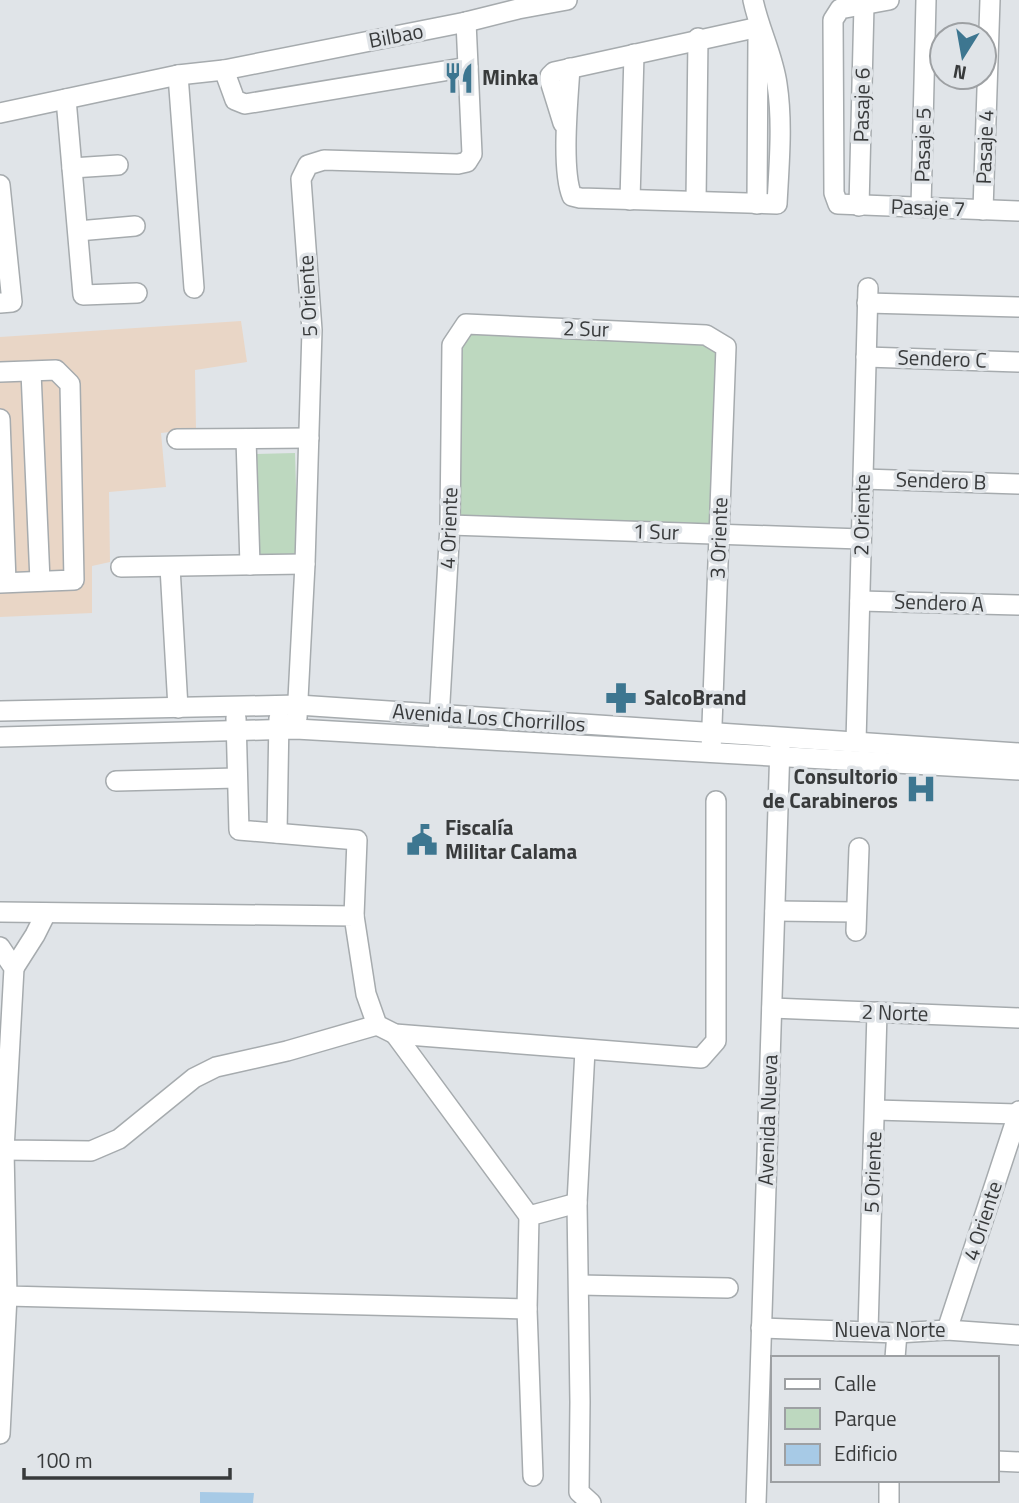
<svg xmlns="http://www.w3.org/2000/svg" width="1019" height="1503" font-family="'Titillium Web',sans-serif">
<rect width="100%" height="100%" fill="#e0e4e8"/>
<path fill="#e9d6c6" d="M 241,321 L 247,362 L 195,370 L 196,429 L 161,433 L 166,487 L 109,492 L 110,562 L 92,566 L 92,613 L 0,617 L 0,337 Z"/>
<g fill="#bdd8bf">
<path d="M 469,334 L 707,343 L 719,349 L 713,520 L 704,528 L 460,518 L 454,510 L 461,346 Z"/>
<path d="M 295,453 L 298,556 L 259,556 L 256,454 Z"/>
</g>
<path fill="#a7cae6" d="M 200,1492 L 254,1493 L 253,1503 L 200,1503 Z"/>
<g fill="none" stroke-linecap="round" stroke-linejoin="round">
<defs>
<g id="minor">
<path d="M 889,0 L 840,9 L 833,20 L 834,193 L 838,204 L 1019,211"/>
<path d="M 570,68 C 568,99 561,170 572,196 L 580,198 L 777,204 C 779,165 783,123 777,84 C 773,55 759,29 753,0"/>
<path d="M 224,70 L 235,100 L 245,104 L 468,67"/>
<path d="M 178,75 L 194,288"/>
<path d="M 66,99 L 83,295 L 137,293"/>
<path d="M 0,113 L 178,75 L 224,70 L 466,22 L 518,9 L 567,0"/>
<path d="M 563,123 L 550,81 L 550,76 L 554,72 L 759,27"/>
<path d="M 72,168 L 118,165"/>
<path d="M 0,185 L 12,302 L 0,303"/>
<path d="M 630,200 L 634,54"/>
<path d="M 696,201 L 698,38"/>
<path d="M 757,204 L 758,38"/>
<path d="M 859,206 L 864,5"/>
<path d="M 921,207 L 926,0"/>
<path d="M 983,210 L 990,0"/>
<path d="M 78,231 L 135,226"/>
<path d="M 867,303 L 1019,307"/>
<path d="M 866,357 L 1019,362"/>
<path d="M 0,372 L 56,370 L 70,384 L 74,580 L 0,583"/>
<path d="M 31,372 L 40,581"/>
<path d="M 0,419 L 6,582"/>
<path d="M 177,439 L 309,438"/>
<path d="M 246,439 L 250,565"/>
<path d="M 863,479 L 1019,484"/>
<path d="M 450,525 L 861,539"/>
<path d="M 121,567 L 305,564"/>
<path d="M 170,567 L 178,708"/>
<path d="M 860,601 L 1019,605"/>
<path d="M 0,711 L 298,705 L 1019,753"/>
<path d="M 236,718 L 239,830 L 357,840 L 354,916"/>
<path d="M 297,718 L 305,564 L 312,330 L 301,179 L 308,165 L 324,160 L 458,164 L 467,162 L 472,154 L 466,22"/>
<path d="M 0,737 L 296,729 L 1019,770"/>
<path d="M 438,737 L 450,525 L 452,345 L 466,324 L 706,335 L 726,347 L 711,752"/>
<path d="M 856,742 L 868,288"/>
<path d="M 116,781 L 237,778"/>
<path d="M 277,833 L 279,718"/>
<path d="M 775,911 L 856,912"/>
<path d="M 0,912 L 354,916 L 366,994 L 377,1025 L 395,1034 L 701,1058 L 716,1041 L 716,801"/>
<path d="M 856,931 L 859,848"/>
<path d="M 0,947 L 14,968 L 4,1150 L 91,1151 L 119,1139 L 194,1078 L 216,1067 L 287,1051 L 377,1025"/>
<path d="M 14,968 L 35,935 L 46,913"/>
<path d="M 772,1008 L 1019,1018"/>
<path d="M 395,1034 L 529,1216"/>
<path d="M 585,1050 L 577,1203 L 580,1402 L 579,1492 L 591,1503"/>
<path d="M 875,1110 L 1018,1114"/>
<path d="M 0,1150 L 4,1150 L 7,1296 L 527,1309"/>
<path d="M 579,1285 L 728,1288"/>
<path d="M 761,1328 L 897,1333 L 947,1330 L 1019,1335"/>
<path d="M 947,1330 L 1019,1111"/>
<path d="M 868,1331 L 877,1012"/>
<path d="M 895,1358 L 897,1333"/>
<path d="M 0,1434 L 7,1296"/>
<path d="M 996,1461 L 1019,1462"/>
<path d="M 533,1476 L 527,1309 L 529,1216 L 577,1203"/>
<path d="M 756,1503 L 780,745"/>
<path d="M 889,1503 L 889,1480"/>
</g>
</defs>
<use href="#minor" stroke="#a6abae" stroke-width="22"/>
<use href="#minor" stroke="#fff" stroke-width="19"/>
</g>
<defs>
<symbol id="restaurant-bare" viewBox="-9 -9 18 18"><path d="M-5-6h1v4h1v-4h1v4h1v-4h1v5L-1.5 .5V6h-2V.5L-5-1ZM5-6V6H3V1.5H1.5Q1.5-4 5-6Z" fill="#3d7690" stroke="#e0e4e8" stroke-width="2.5" paint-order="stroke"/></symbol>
<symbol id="pharmacy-bare" viewBox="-9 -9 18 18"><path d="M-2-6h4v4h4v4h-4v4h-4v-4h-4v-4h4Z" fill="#3d7690" stroke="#e0e4e8" stroke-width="2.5" paint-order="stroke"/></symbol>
<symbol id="hospital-bare" viewBox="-9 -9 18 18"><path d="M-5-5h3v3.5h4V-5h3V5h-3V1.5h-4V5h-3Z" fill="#3d7690" stroke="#e0e4e8" stroke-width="2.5" paint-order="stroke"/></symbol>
<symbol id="civic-bare" viewBox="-9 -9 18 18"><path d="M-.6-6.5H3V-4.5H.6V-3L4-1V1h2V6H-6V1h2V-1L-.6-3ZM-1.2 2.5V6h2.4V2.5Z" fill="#3d7690" stroke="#e0e4e8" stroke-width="2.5" paint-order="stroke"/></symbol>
</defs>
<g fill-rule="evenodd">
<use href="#restaurant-bare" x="437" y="56" width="44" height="44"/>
<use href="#pharmacy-bare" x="599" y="676" width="44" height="44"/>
<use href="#hospital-bare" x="899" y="767" width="44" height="44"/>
<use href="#civic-bare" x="400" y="818" width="44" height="44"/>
</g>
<g text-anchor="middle" stroke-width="7" stroke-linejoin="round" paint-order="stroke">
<g font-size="21" fill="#383a3b" stroke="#e0e4e8">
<text transform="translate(396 36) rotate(-11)" y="7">Bilbao</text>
<text transform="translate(862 105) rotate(-89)" y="7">Pasaje 6</text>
<text transform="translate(923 145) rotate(-89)" y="7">Pasaje 5</text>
<text transform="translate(985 147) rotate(-88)" y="7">Pasaje 4</text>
<text transform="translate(928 208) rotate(2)" y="7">Pasaje 7</text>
<text transform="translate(308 296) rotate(-93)" y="7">5 Oriente</text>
<text transform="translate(586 329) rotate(2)" y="7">2 Sur</text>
<text transform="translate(942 359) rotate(2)" y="7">Sendero C</text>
<text transform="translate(941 481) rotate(2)" y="7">Sendero B</text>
<text transform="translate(862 515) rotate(-89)" y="7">2 Oriente</text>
<text transform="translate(449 528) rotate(-88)" y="7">4 Oriente</text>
<text transform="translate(656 532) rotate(2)" y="7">1 Sur</text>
<text transform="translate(719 538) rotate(-88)" y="7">3 Oriente</text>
<text transform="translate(939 603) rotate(2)" y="7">Sendero A</text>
<text transform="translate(489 718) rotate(4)" y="7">Avenida Los Chorrillos</text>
<text transform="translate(895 1013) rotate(2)" y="7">2 Norte</text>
<text transform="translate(768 1120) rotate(-88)" y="7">Avenida Nueva</text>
<text transform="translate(873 1172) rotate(-88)" y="7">5 Oriente</text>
<text transform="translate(983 1221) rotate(-72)" y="7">4 Oriente</text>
<text x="890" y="1337">Nueva Norte</text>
</g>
<g font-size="21" font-weight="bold" fill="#383a3b" stroke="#e0e4e8" text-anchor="start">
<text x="482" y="85">Minka</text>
<text x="644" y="705">SalcoBrand</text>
<text x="898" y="784" text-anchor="end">Consultorio<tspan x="898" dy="24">de Carabineros</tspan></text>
<text x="445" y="835">Fiscalía<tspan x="445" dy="24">Militar Calama</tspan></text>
</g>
</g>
<rect x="771" y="1356" width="228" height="126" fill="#e0e4e8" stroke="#9da0a3" stroke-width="2"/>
<rect x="785" y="1379" width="35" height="10" fill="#ffffff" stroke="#9da0a3" stroke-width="2"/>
<text x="834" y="1391" font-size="21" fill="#383a3b">Calle</text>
<rect x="785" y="1408" width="35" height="21" fill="#bdd8bf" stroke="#9da0a3" stroke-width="2"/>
<text x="834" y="1426" font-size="21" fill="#383a3b">Parque</text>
<rect x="785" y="1444" width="35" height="21" fill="#a7cae6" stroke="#9da0a3" stroke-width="2"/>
<text x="834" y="1461" font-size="21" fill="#383a3b">Edificio</text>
<g transform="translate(963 56) rotate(191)"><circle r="33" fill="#e0e4e8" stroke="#9da0a3" stroke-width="2"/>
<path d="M0-5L12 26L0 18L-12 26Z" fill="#3d7690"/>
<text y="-10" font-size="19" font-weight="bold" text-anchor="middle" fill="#383a3b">N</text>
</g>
<path d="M24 1468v10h206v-10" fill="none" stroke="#383a3b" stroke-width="3.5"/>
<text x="35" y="1468" font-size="21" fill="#383a3b" stroke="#e0e4e8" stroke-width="5" paint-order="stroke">100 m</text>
</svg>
